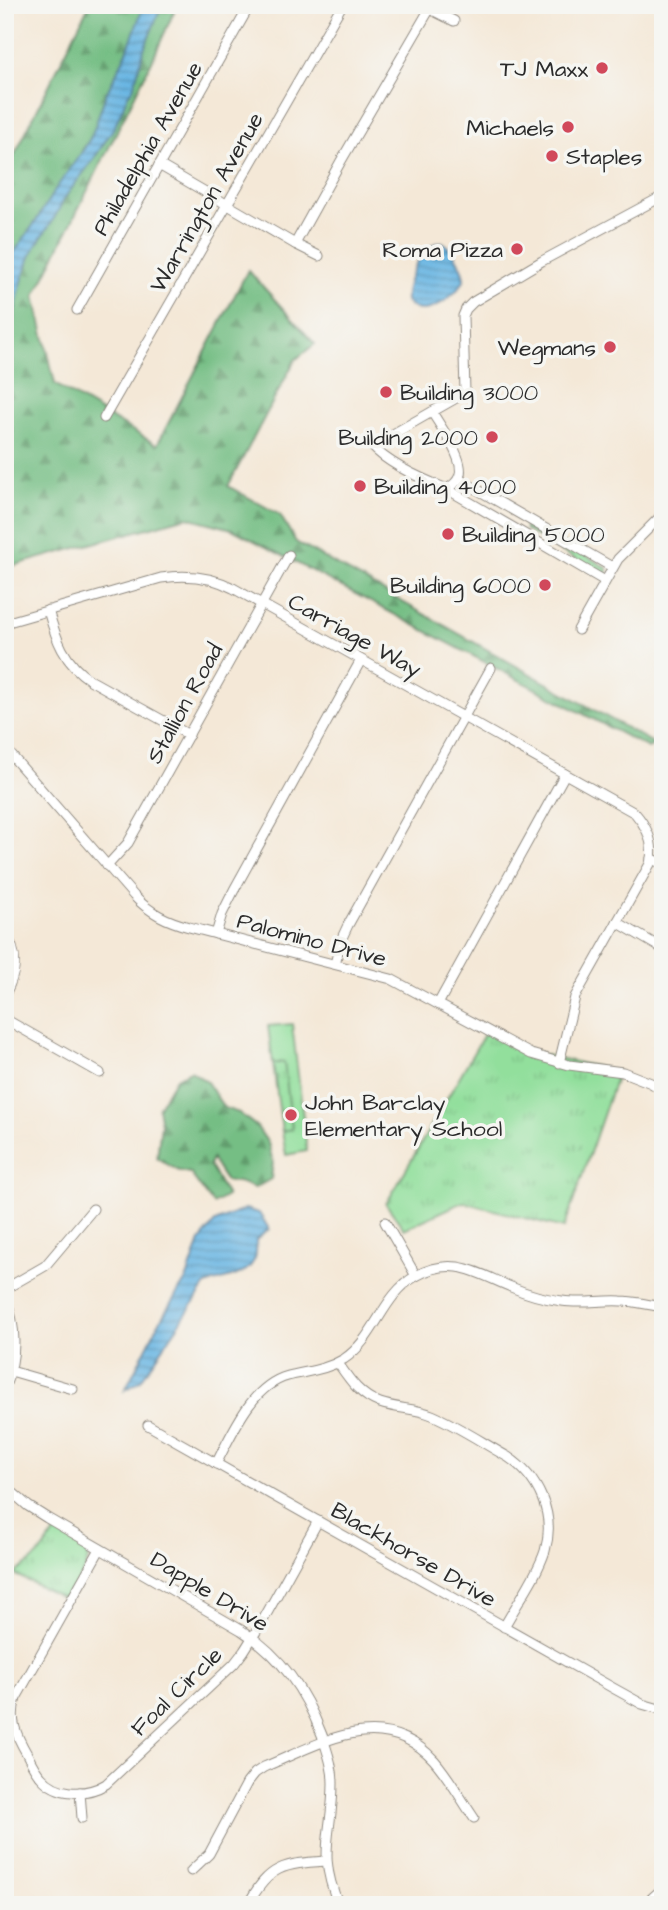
<svg xmlns="http://www.w3.org/2000/svg" width="668" height="1910" font-family="'Architects Daughter',sans-serif">
<defs>
<pattern id="forest-firs" width="22" height="20" patternUnits="userSpaceOnUse" patternTransform="scale(1.75)"><rect width="22" height="20" fill="#75be84"/><path d="M5 1l3.5 6h-7zM16 11l3.5 6h-7z" fill="#609b6c"/></pattern>
<pattern id="park-tufts" width="24" height="20" patternUnits="userSpaceOnUse" patternTransform="scale(1.75)"><rect width="24" height="20" fill="#92df9c"/><path d="M3 7l-1-3M5 7V3M7 7l1-3M15 17l-1-3M17 17v-4M19 17l1-3" fill="none" stroke="#7ec087"/></pattern>
<pattern id="water-rules" width="6" height="5" patternUnits="userSpaceOnUse" patternTransform="scale(1.75)"><rect width="6" height="5" fill="#69b6e3"/><path d="M0 2.5h6" fill="none" stroke="#5794b8"/></pattern>
</defs>
<rect width="100%" height="100%" fill="#f6f6f2"/>
<filter id="ink" filterUnits="userSpaceOnUse"><feTurbulence type="fractalNoise" baseFrequency=".0143" numOctaves="2"/><feDisplacementMap in="SourceGraphic" scale="14" xChannelSelector="R" yChannelSelector="G"/><feConvolveMatrix kernelMatrix="1 2 1 2 8 2 1 2 1" color-interpolation-filters="sRGB"/></filter>
<filter id="wash" filterUnits="userSpaceOnUse"><feTurbulence type="fractalNoise" baseFrequency=".00686" numOctaves="4" result="noise"/><feDisplacementMap in="SourceGraphic" scale="28" xChannelSelector="R" yChannelSelector="G"/><feGaussianBlur stdDeviation="1.57" result="paint"/><feColorMatrix in="noise" values="0 0 0 0 0 0 0 0 0 0 0 0 0 0 0 0 0 1.4 0 .05"/><feComposite in="paint" operator="in"/></filter>
<g filter="url(#wash)">
<rect width="100%" height="100%" fill="#f4e8d7"/>
<g fill="#92df9c" stroke="#5e8564" stroke-width="2">
<path d="M 529,523 L 607,568 L 607,572 L 605,574 L 600,574 L 526,530 L 525,527 Z"/>
<path d="M 292,1024 L 307,1151 L 286,1155 L 282,1131 L 292,1129 L 283,1062 L 273,1064 L 268,1026 Z"/>
</g>
<g fill="url(#forest-firs)" stroke="#507458" stroke-width="2">
<path d="M 89,5 L 177,5 L 152,61 L 35,296 L 55,384 L 157,445 L 248,270 L 315,344 L 295,360 L 228,486 L 280,515 L 296,542 L 655,744 L 663,732 L 663,746 L 656,744 L 648,748 L 232,529 L 187,517 L 5,568 L 5,174 Z"/>
<path d="M 191,1071 L 207,1082 L 224,1108 L 239,1113 L 257,1127 L 268,1143 L 273,1162 L 271,1179 L 255,1188 C 249,1186 243,1183 237,1182 C 232,1181 228,1183 225,1180 C 223,1178 213,1162 212,1159 L 209,1165 L 227,1196 L 213,1204 L 190,1173 L 179,1171 L 157,1158 L 161,1124 L 158,1108 L 176,1078 Z"/>
</g>
<g fill="url(#park-tufts)" stroke="#5e8564" stroke-width="2">
<path d="M 486,1031 L 519,1049 L 618,1072 L 564,1228 L 463,1202 L 404,1229 L 386,1204 Z"/>
<path d="M 284,1062 L 292,1129 L 282,1131 L 273,1064 Z"/>
<path d="M 56,1531 L 86,1549 C 94,1565 74,1587 66,1600 L 14,1574 L 37,1557 Z"/>
</g>
<g fill="url(#water-rules)" stroke="#4a7087" stroke-width="2">
<path d="M 144,5 L 162,5 L 144,49 L 133,89 L 128,95 L 115,126 L 93,160 L 63,200 C 56,221 39,237 30,257 C 22,278 16,303 12,326 C 9,342 9,359 5,375 L 5,287 L 13,254 L 36,221 L 54,191 L 82,152 L 92,135 L 106,94 L 126,54 Z"/>
<path d="M 442,242 C 453,248 464,269 464,281 C 454,297 422,324 406,301 C 404,283 421,244 442,242 Z"/>
<path d="M 245,1209 L 259,1213 L 269,1229 L 256,1240 C 256,1245 257,1253 255,1258 C 247,1279 223,1277 206,1285 L 141,1380 L 125,1390 L 160,1321 L 187,1278 L 200,1241 L 215,1222 Z"/>
</g>
</g>
<g filter="url(#ink)">
<g fill="none" stroke-linecap="round" stroke-linejoin="round">
<defs>
<g id="minor">
<path d="M 422,5 L 454,21"/>
<path d="M 5,16 L 11,5"/>
<path d="M 159,165 L 295,244 L 319,256"/>
<path d="M 295,244 L 341,161 L 432,5"/>
<path d="M 77,310 L 250,5"/>
<path d="M 432,412 C 440,426 467,462 459,477 C 457,483 452,486 447,489"/>
<path d="M 104,418 L 342,5"/>
<path d="M 459,479 L 612,567"/>
<path d="M 605,581 L 447,489 C 424,480 389,465 372,446 L 465,393 L 463,316 L 466,309 L 473,302 L 542,261 L 663,196"/>
<path d="M 48,610 C 56,639 64,663 90,680 L 189,735"/>
<path d="M 5,623 L 161,578 C 187,574 210,576 233,588 L 635,813 C 648,828 655,845 650,864 L 575,997 L 559,1063"/>
<path d="M 578,630 L 618,559 L 663,514"/>
<path d="M 5,748 L 134,896 C 150,913 167,921 189,927 L 391,979 L 531,1054 L 569,1065 L 623,1072 L 651,1083 L 663,1090"/>
<path d="M 651,858 L 663,864"/>
<path d="M 107,866 L 128,843 L 289,555"/>
<path d="M 617,922 L 663,949"/>
<path d="M 5,934 C 20,954 16,974 5,994"/>
<path d="M 216,934 L 222,914 L 234,890 L 361,660"/>
<path d="M 335,964 L 341,940 L 348,925 L 491,668"/>
<path d="M 438,1004 L 565,774"/>
<path d="M 5,1019 L 100,1073"/>
<path d="M 385,1222 L 416,1276"/>
<path d="M 5,1289 L 45,1266 L 93,1209"/>
<path d="M 5,1297 C 17,1326 17,1358 5,1386"/>
<path d="M 338,1363 C 349,1379 360,1396 380,1403 C 397,1409 415,1408 432,1415 C 458,1426 483,1443 508,1457 C 538,1477 556,1514 545,1551 C 537,1576 517,1603 504,1627"/>
<path d="M 11,1371 L 73,1389"/>
<path d="M 148,1425 L 613,1688 L 642,1704 L 663,1710"/>
<path d="M 216,1464 C 233,1432 251,1386 288,1376 C 308,1371 326,1370 344,1359 C 376,1338 382,1295 416,1276 C 453,1255 477,1273 511,1287 C 527,1294 545,1299 562,1301 C 582,1304 601,1300 621,1301 C 635,1301 649,1305 663,1307"/>
<path d="M 5,1486 L 28,1506 L 47,1518 L 241,1630 C 282,1656 305,1691 322,1735 C 327,1751 333,1766 333,1783 C 333,1833 316,1853 339,1905"/>
<path d="M 100,1549 L 16,1698 C 9,1720 16,1735 27,1754 C 31,1762 35,1771 41,1777 C 57,1796 86,1796 106,1784 L 234,1664 L 244,1651 L 262,1622 L 318,1521"/>
<path d="M 80,1792 L 82,1818"/>
<path d="M 191,1871 L 209,1854 L 247,1783 L 255,1773 L 264,1767 C 320,1744 382,1704 434,1760 C 449,1777 461,1799 474,1818"/>
<path d="M 248,1905 C 269,1865 284,1864 326,1861"/>
<path d="M 644,1905 L 663,1888"/>
</g>
</defs>
<use href="#minor" stroke="#908a81" stroke-width="11"/>
<use href="#minor" stroke="#fff" stroke-width="9"/>
</g>
</g>
<g fill="#d1495b" stroke="#f6f6f2" stroke-width="2.5">
<circle cx="602" cy="68" r="7"/>
<circle cx="568" cy="127" r="7"/>
<circle cx="552" cy="156" r="7"/>
<circle cx="517" cy="249" r="7"/>
<circle cx="610" cy="347" r="7"/>
<circle cx="386" cy="392" r="7"/>
<circle cx="492" cy="437" r="7"/>
<circle cx="360" cy="486" r="7"/>
<circle cx="448" cy="534" r="7"/>
<circle cx="545" cy="585" r="7"/>
<circle cx="291" cy="1115" r="7"/>
</g>
<g text-anchor="middle" stroke-width="7" stroke-linejoin="round" paint-order="stroke">
<g font-size="23" fill="#2b2b2b" stroke="#f6f6f2" text-anchor="end">
<text x="588" y="76">TJ Maxx</text>
<text x="554" y="135">Michaels</text>
<text x="566" y="164" text-anchor="start">Staples</text>
<text x="503" y="257">Roma Pizza</text>
<text x="596" y="355">Wegmans</text>
<text x="400" y="400" text-anchor="start">Building 3000</text>
<text x="478" y="445">Building 2000</text>
<text x="374" y="494" text-anchor="start">Building 4000</text>
<text x="462" y="542" text-anchor="start">Building 5000</text>
<text x="531" y="593">Building 6000</text>
<text x="305" y="1110" text-anchor="start">John Barclay<tspan x="305" dy="26">Elementary School</tspan></text>
</g>
<g font-size="23" fill="#2b2b2b" stroke="#f6f6f2">
<text transform="translate(147 148) rotate(-60)" y="8">Philadelphia Avenue</text>
<text transform="translate(206 202) rotate(-60)" y="8">Warrington Avenue</text>
<text transform="translate(355 635) rotate(29)" y="8">Carriage Way</text>
<text transform="translate(184 703) rotate(-61)" y="8">Stallion Road</text>
<text transform="translate(312 939) rotate(15)" y="8">Palomino Drive</text>
<text transform="translate(414 1554) rotate(30)" y="8">Blackhorse Drive</text>
<text transform="translate(210 1591) rotate(31)" y="8">Dapple Drive</text>
<text transform="translate(176 1691) rotate(-44)" y="8">Foal Circle</text>
</g>
</g>
<rect width="668" height="1910" fill="none" stroke="#f6f6f2" stroke-width="28"/>
</svg>
